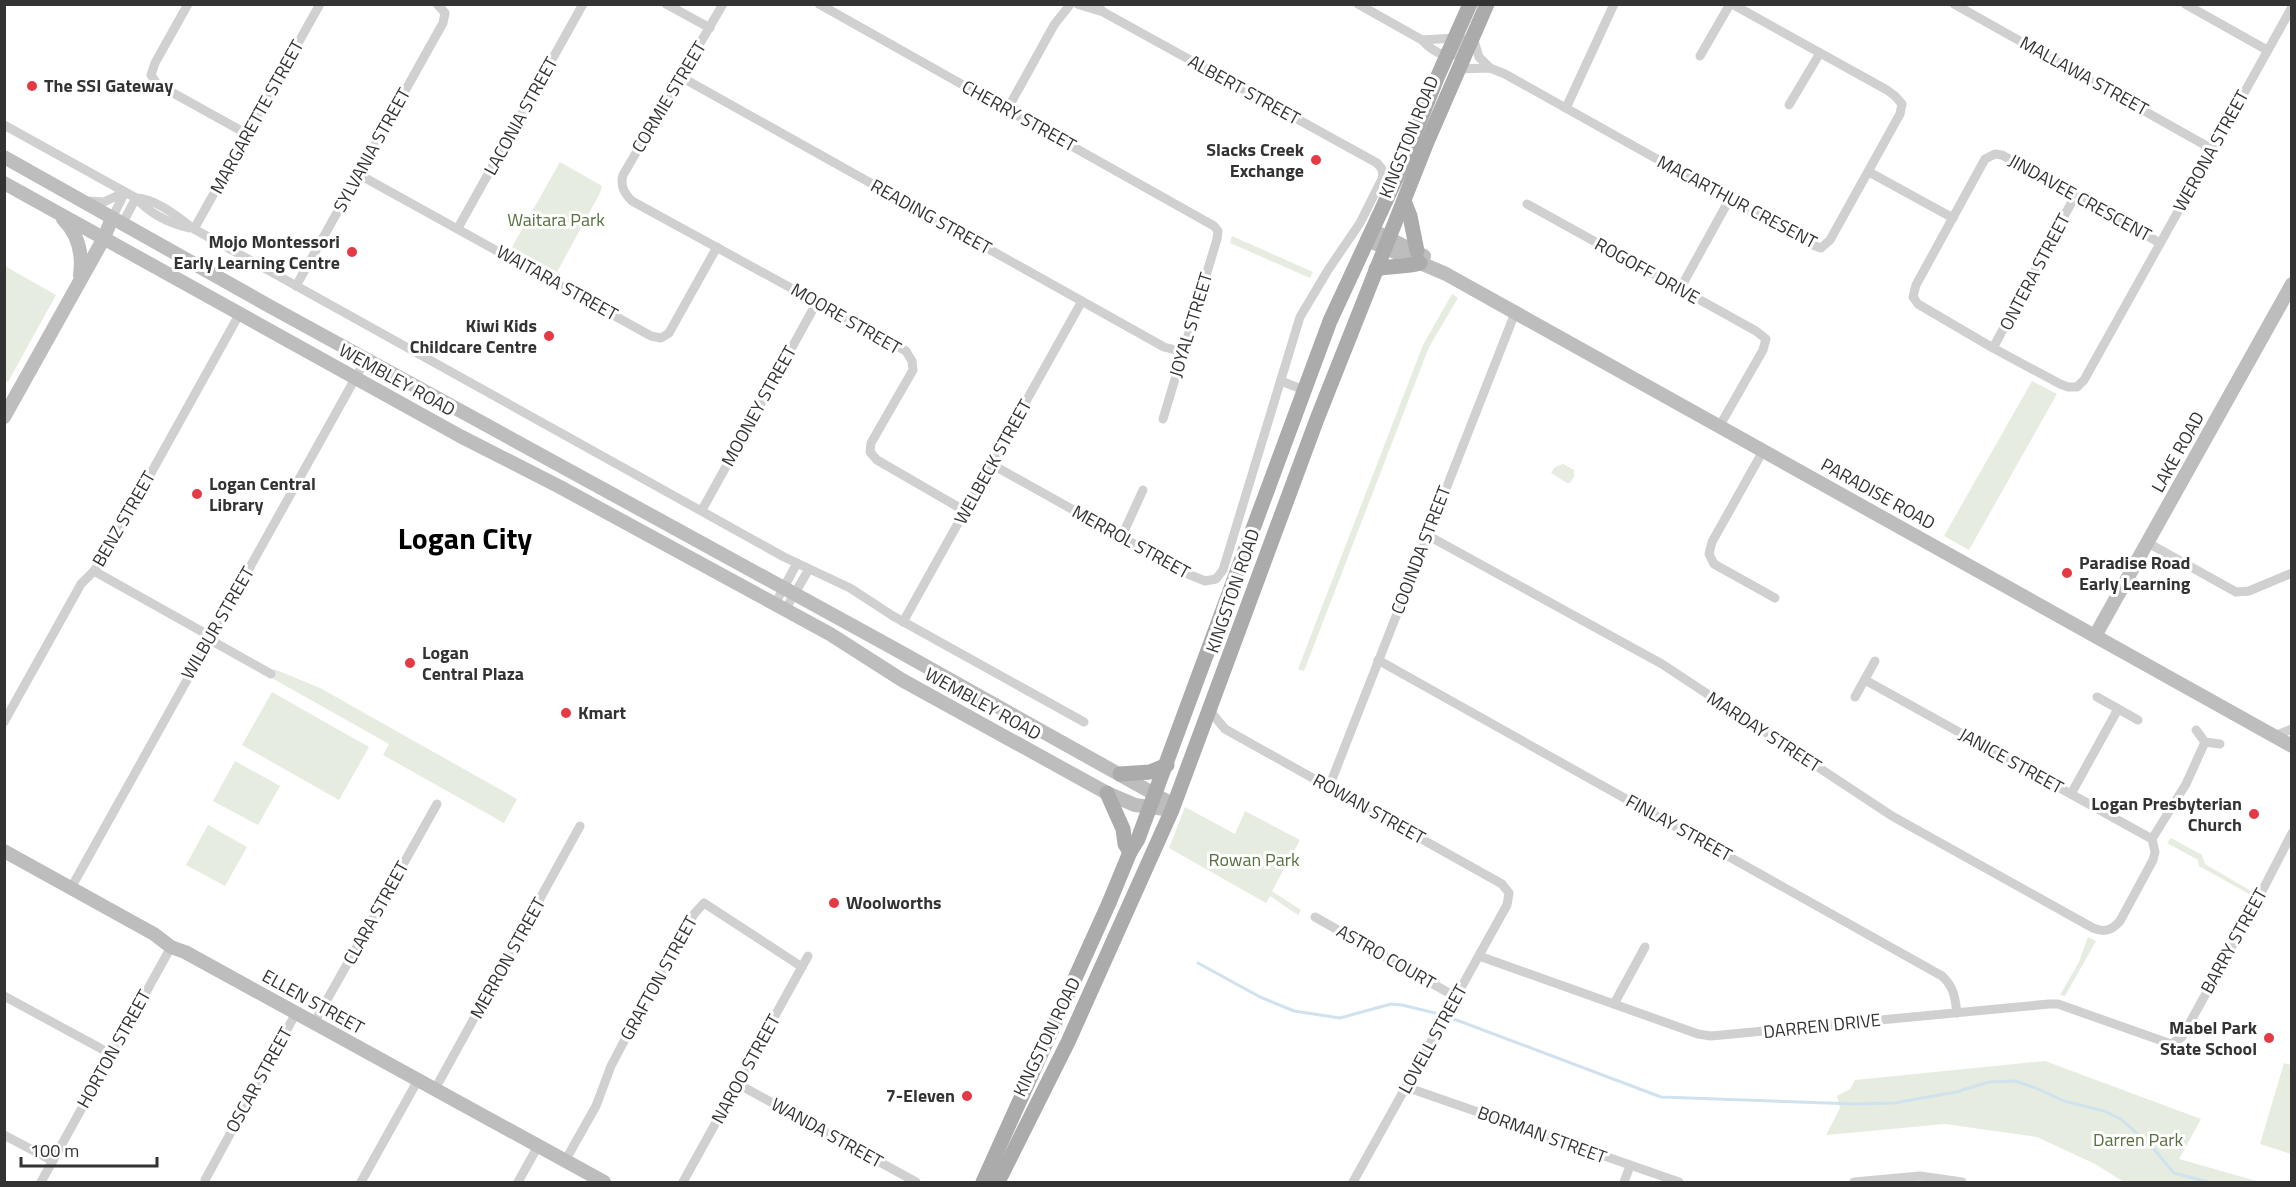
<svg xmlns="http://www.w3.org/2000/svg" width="2296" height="1187" font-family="'Titillium Web',sans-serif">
<rect width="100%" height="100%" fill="#fff"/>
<g fill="#e6ecdf">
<path d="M 560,162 L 602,186 L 600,193 L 557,272 L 512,247 Z"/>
<path d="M 1232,236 L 1313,272 L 1310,278 L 1230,243 Z"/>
<path d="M 5,266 L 56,295 L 8,382 L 4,380 Z"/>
<path d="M 1452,294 L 1458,298 L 1429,347 L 1304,671 L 1298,669 L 1423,345 Z"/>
<path d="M 2032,381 L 2057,394 L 1969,550 L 1944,536 Z"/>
<path d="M 1563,464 L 1574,470 L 1574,477 L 1570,483 L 1567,483 L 1551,473 L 1555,467 Z"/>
<path d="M 274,669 L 320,688 L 517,799 L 504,823 L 383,755 L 389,744 L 270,677 Z"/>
<path d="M 272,692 L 369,747 L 339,800 L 242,745 Z"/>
<path d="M 235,761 L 280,786 L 258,825 L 213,801 Z"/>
<path d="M 1185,807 L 1235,834 L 1245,811 L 1300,840 L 1272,891 L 1301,910 L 1298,915 L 1270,896 L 1266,903 L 1169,848 Z"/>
<path d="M 208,825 L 247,847 L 225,886 L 186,865 Z"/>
<path d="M 2171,838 L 2202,855 L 2205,864 L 2251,891 L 2249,894 L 2199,866 L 2198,860 L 2167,843 Z"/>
<path d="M 2088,937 L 2096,941 L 2065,996 L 2060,995 L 2079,962 Z"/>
<path d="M 2045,1061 L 2201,1119 L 2179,1159 L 2260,1182 L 2124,1182 L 2095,1164 L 2037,1137 L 1945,1124 L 1826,1135 L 1840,1108 L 1837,1096 L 1850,1089 L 1855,1080 Z"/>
<path d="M 2284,1063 L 2291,1065 L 2291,1154 L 2260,1144 Z"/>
</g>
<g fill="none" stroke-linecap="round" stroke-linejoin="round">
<g stroke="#cfe2ee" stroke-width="3">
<path d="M 1198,963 L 1260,997 L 1294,1011 L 1340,1018 L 1391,1004 L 1402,1005 L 1435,1013"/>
<path d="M 1451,1018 L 1661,1097 L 1855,1104 L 1894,1103 L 1956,1092 L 1989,1082 L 2015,1081 L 2036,1088 L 2064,1101 L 2104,1111 L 2121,1119 L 2152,1147 L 2174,1173 L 2208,1182"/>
</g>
<g stroke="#d0d0d0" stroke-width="9">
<path d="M 188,4 L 155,63 L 151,75 L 157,84 L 247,134"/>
<path d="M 666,4 L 710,28"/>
<path d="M 723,4 L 623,175 C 620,186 624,193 632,201 L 906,351 L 912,361 L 913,370 L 871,443 L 870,452 L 877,460 L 965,511"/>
<path d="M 819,4 L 1214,226 L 1218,231 L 1217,239 L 1163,419"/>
<path d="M 1077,4 L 1103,12"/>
<path d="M 1358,4 L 1422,40 C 1430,49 1444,59 1456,54 L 1463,40 L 1473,37 L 1479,57 L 1490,68"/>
<path d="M 1954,4 L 2212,149"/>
<path d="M 2185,4 L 2267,50"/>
<path d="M 1422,40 L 1455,38"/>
<path d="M 1700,56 L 1730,4"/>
<path d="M 1458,69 L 1490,68 L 1505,74 L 1807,243 L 1821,248 L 1830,240 L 1900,114 L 1902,104 L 1895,96 L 1887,90 L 1732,4"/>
<path d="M 681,77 L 1164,347 L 1183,352"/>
<path d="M 1789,105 L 1820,53"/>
<path d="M 1566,108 L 1614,4"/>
<path d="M 1007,110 L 1054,25 L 1069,6"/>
<path d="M 4,125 L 136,198 C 150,214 169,223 189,228"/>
<path d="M 1869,172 L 1953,218"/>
<path d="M 358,174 L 651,336 L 661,338 L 669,333 L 717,247"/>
<path d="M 136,198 C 157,199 178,217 194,229 L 784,557 L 850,588 L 893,616 L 1084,722"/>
<path d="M 88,201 L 104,202 L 125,192"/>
<path d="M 1527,204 L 1756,331 L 1766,339 L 1763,350 L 1719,427"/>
<path d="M 112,218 L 125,192"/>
<path d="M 122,224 L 136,198"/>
<path d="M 458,228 L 583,4"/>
<path d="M 194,229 L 320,4"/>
<path d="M 2160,243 L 2002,155 L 1995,154 L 1985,159 L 1916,285 L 1913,297 L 1918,304 L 1993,348 L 2060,384 L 2068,387 L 2077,387 L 2084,380 L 2292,7"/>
<path d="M 296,286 L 443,23 L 445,13 L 437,4"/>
<path d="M 1680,289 L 1729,200"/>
<path d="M 1993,348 L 2075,196"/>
<path d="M 1281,381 L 1304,390"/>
<path d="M 1763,451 L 1712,542 L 1709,554 L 1714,564 L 1775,598"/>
<path d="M 991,464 L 1188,574 L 1205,581 L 1216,579 L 1223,570 L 1300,317 L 1328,270 L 1360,223 L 1383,177 L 1382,169 L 1377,163 L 1105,13 L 1095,4"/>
<path d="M 702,510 L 817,302"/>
<path d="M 1427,535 L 1662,664 L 1892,816 L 2093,928 C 2105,933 2112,930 2120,921 L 2153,860 L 2155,852 L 2152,839 L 1865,680"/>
<path d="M 1121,538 L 1143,490"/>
<path d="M 2148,543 L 2236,592 L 2249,591 L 2292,573"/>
<path d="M 94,571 L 210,636 L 214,642 L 271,674"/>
<path d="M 775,604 L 797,563"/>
<path d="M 785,610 L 809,569"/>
<path d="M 903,622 L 1082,301"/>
<path d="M 1378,660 L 1942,976 C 1954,987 1955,997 1957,1013"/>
<path d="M 1855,697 L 1875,661"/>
<path d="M 2097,697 L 2138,720"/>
<path d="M 1210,711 L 1225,729 L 1502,884 L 1509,893 L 1507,905 L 1353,1182"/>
<path d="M 4,722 L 81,584 L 94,571 L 111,545 L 240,313"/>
<path d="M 2196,730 L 2205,742 L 2220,744"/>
<path d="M 2274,736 L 2292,729"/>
<path d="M 1329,787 L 1515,313"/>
<path d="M 2071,794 L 2118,709"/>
<path d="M 2152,839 L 2186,784 L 2205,742"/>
<path d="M 71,888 L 366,359"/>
<path d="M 1315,917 L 1456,997"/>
<path d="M 1479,956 L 1698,1034 L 1711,1036 L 2049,1004 L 2058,1004 L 2171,1044 L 2182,1037 L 2258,899 L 2292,833"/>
<path d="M 4,996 L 111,1054"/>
<path d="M 1614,1004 L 1645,947"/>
<path d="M 314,1023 L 437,804"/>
<path d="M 738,1084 L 916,1182"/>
<path d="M 1406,1087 L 1679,1182"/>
<path d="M 435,1089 L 580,826"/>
<path d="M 4,1135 L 53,1161"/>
<path d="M 565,1161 L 596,1106 L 611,1066 L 623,1043 L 694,914 L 704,903 L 802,967"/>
<path d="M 205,1180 L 296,1013"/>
<path d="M 41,1182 L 171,947"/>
<path d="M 361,1182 L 418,1080"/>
<path d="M 518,1182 L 538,1146"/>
<path d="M 683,1182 L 808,956"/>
<path d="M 1624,1182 L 1630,1166"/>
<path d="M 1854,1182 L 1920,1176 L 1962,1182"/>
</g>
<g stroke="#bdbdbd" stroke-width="14">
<path d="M 4,157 L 271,307 L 895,649 L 1174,805"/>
<path d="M 4,183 L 460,436 L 560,487 L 830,634 L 902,680 L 1107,793 L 1135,805 L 1172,810"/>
<path d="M 63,219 C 78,234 83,253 80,275"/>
<path d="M 1372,230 L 1424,256"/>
<path d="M 1367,240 L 1446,274 L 2292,746"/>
<path d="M 4,417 L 104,238 L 112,218"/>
<path d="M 2095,636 L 2292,284"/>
<path d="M 4,851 L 154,934 L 171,947 L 185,952 L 604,1182"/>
</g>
<g stroke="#ababab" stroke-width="15">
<path d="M 1404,201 L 1410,216 L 1417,251"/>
<path d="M 1376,269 C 1391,266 1406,267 1420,263"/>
<path d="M 1120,774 L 1150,772 L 1167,765"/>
<path d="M 1107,793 L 1123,829 L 1125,844 L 1130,852"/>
<path d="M 983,1182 L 1109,903 L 1130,852 L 1138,839 L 1330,321 L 1401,168 L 1437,78 L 1470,4"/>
<path d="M 998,1182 L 1068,1042 L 1172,810 L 1317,419 L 1427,142 L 1487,4"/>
</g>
</g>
<g fill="#e63946" stroke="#fff" stroke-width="2">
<circle cx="32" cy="86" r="6"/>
<circle cx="1316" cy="160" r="6"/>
<circle cx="352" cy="252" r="6"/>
<circle cx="549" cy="336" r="6"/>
<circle cx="197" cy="494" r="6"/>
<circle cx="2067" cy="573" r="6"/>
<circle cx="410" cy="663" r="6"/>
<circle cx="566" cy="713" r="6"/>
<circle cx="2254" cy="814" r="6"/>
<circle cx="834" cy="903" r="6"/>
<circle cx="2269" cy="1038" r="6"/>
<circle cx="967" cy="1096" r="6"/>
</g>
<g text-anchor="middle" stroke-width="6" stroke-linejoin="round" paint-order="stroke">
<g font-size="18" fill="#333" stroke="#fff">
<text transform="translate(2084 76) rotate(29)" y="6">MALLAWA STREET</text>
<text transform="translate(1244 90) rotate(29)" y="6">ALBERT STREET</text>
<text transform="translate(669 97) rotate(-59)" y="6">CORMIE STREET</text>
<text transform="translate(521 116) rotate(-61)" y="6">LACONIA STREET</text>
<text transform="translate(1019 116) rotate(29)" y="6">CHERRY STREET</text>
<text transform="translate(257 117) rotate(-61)" y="6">MARGARETTE STREET</text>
<text transform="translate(1409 137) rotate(-68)" y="6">KINGSTON ROAD</text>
<text transform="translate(372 150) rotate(-61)" y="6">SYLVANIA STREET</text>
<text transform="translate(2211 151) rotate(-61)" y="6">WERONA STREET</text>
<text transform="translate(2080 198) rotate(29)" y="6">JINDAVEE CRESCENT</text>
<text transform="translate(1737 202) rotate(28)" y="6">MACARTHUR CRESENT</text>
<text transform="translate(931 217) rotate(29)" y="6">READING STREET</text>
<text transform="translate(1647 271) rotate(29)" y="6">ROGOFF DRIVE</text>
<text transform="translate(2035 272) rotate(-62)" y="6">ONTERA STREET</text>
<text transform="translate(557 283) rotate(29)" y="6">WAITARA STREET</text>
<text transform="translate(846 319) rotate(30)" y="6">MOORE STREET</text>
<text transform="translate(1191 325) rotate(-73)" y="6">JOYAL STREET</text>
<text transform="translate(397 380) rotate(29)" y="6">WEMBLEY ROAD</text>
<text transform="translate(759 406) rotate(-61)" y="6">MOONEY STREET</text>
<text transform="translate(2178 452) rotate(-61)" y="6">LAKE ROAD</text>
<text transform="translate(993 462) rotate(-61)" y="6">WELBECK STREET</text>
<text transform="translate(1878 494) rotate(29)" y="6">PARADISE ROAD</text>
<text transform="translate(124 519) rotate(-60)" y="6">BENZ STREET</text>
<text transform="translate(1131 542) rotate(29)" y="6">MERROL STREET</text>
<text transform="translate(1421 550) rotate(-69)" y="6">COOINDA STREET</text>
<text transform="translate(1233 591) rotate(-71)" y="6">KINGSTON ROAD</text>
<text transform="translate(218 623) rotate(-60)" y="6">WILBUR STREET</text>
<text transform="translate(983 704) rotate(29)" y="6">WEMBLEY ROAD</text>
<text transform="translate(1764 732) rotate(33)" y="6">MARDAY STREET</text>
<text transform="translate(2011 761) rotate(29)" y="6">JANICE STREET</text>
<text transform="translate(1369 809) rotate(29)" y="6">ROWAN STREET</text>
<text transform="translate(1679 828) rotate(29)" y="6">FINLAY STREET</text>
<text transform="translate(376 913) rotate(-61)" y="6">CLARA STREET</text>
<text transform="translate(2234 941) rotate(-61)" y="6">BARRY STREET</text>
<text transform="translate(1386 957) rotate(30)" y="6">ASTRO COURT</text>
<text transform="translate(508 958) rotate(-61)" y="6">MERRON STREET</text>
<text transform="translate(659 978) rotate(-61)" y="6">GRAFTON STREET</text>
<text transform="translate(313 1002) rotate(29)" y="6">ELLEN STREET</text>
<text transform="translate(1822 1026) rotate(-6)" y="6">DARREN DRIVE</text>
<text transform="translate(1047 1037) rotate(-64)" y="6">KINGSTON ROAD</text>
<text transform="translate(1433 1039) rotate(-61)" y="6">LOVELL STREET</text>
<text transform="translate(114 1049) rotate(-61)" y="6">HORTON STREET</text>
<text transform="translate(746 1069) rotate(-61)" y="6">NAROO STREET</text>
<text transform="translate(259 1080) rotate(-61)" y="6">OSCAR STREET</text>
<text transform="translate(827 1133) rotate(29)" y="6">WANDA STREET</text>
<text transform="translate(1542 1135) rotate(20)" y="6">BORMAN STREET</text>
</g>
<g font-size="18" font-weight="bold" fill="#333" stroke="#fff" text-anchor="start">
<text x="44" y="92">The SSI Gateway</text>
<text x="1304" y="156" text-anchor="end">Slacks Creek<tspan x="1304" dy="21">Exchange</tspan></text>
<text x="340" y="248" text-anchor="end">Mojo Montessori<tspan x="340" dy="21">Early Learning Centre</tspan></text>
<text x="537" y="332" text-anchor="end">Kiwi Kids<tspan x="537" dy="21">Childcare Centre</tspan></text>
<text x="209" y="490">Logan Central<tspan x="209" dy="21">Library</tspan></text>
<text x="2079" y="569">Paradise Road<tspan x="2079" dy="21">Early Learning</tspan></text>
<text x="422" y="659">Logan<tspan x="422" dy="21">Central Plaza</tspan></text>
<text x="578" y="719">Kmart</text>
<text x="2242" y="810" text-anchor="end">Logan Presbyterian<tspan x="2242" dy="21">Church</tspan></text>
<text x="846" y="909">Woolworths</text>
<text x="2257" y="1034" text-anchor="end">Mabel Park<tspan x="2257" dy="21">State School</tspan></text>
<text x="955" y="1102" text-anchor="end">7-Eleven</text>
</g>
<g font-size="18" fill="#56703f" stroke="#fff">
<text x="556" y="226">Waitara Park</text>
<text x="1254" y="866">Rowan Park</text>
<text x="2138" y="1146">Darren Park</text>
</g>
<g font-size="30" font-weight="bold" fill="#000" stroke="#fff">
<text x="465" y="549">Logan City</text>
</g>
</g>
<rect width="2296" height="1187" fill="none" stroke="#333333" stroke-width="12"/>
<path d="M21 1157v9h136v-9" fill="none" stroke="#333333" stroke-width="3"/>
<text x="30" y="1157" font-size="18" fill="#333333" stroke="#ffffff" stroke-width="4.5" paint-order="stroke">100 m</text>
</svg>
